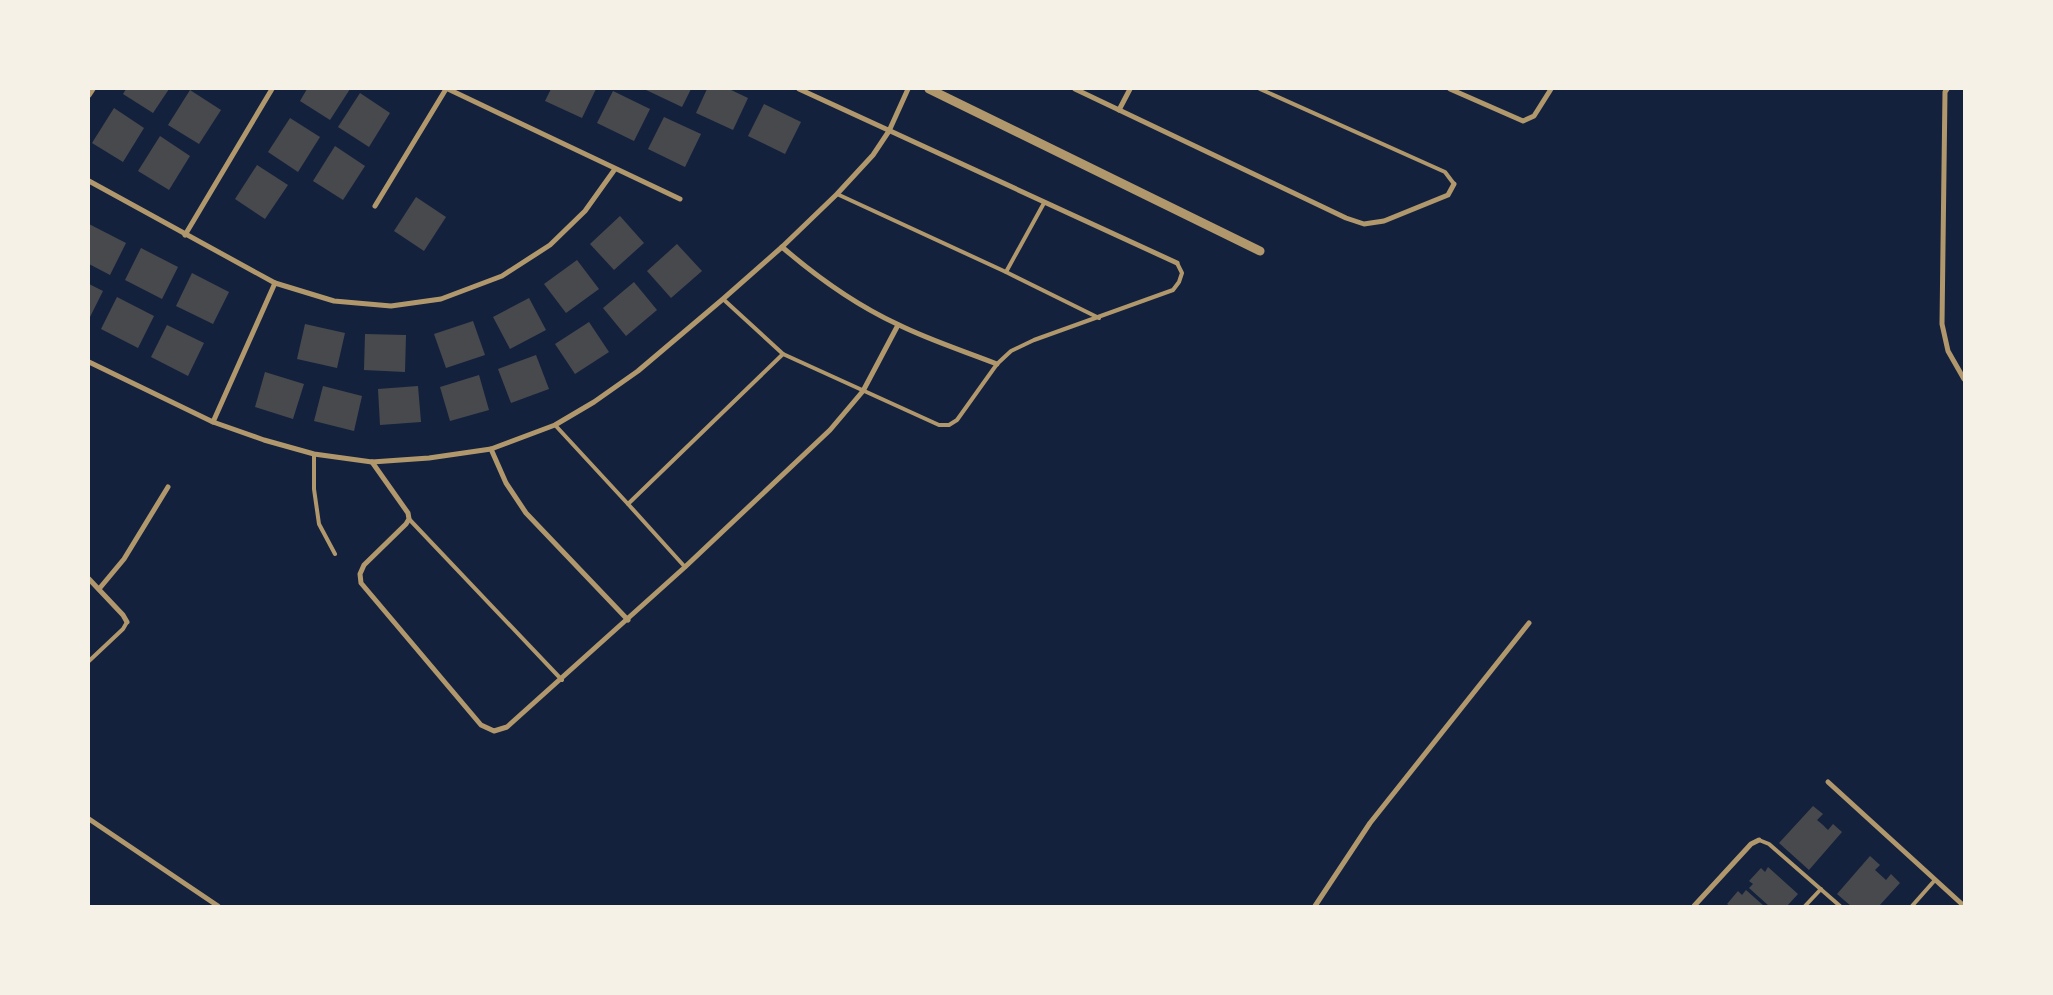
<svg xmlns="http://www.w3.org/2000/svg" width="2053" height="995" font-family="'DM Sans',sans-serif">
<rect width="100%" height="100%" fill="#14213d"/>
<g fill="#48494c">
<path d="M 126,89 L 169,89 L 153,113 L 123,94 Z"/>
<path d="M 307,89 L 350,89 L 330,120 L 300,101 Z"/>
<path d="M 551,89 L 596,89 L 582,118 L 545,101 Z"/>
<path d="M 644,89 L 691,89 L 682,107 Z"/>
<path d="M 707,89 L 729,89 L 748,98 L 733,130 L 696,113 Z"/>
<path d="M 190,90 L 221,110 L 199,144 L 168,125 Z"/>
<path d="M 613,91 L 650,109 L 634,141 L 597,123 Z"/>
<path d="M 360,93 L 390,113 L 369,147 L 338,127 Z"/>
<path d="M 764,104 L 801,122 L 785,154 L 748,136 Z"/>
<path d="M 114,108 L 144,128 L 123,162 L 92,143 Z"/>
<path d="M 664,117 L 701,134 L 685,167 L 648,149 Z"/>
<path d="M 290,118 L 320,137 L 298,172 L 268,152 Z"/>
<path d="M 160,136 L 190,156 L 169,190 L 138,171 Z"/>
<path d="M 335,146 L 365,166 L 343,200 L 313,181 Z"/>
<path d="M 257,165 L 288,185 L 265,219 L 235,199 Z"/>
<path d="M 416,197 L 446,217 L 424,251 L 394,231 Z"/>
<path d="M 620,216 L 644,243 L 614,270 L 590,244 Z"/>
<path d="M 89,224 L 126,243 L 110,275 L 89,264 Z"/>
<path d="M 677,244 L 702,271 L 671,298 L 647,271 Z"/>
<path d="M 141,248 L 178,267 L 162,299 L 125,280 Z"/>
<path d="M 577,260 L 599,289 L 566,313 L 544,284 Z"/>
<path d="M 192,273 L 229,292 L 213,324 L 176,306 Z"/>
<path d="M 634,282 L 657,310 L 626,336 L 603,308 Z"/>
<path d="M 89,284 L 103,291 L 89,319 Z"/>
<path d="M 117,297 L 154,316 L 138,348 L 101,329 Z"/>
<path d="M 529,298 L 546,330 L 510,349 L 493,317 Z"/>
<path d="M 473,321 L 485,355 L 446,368 L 434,334 Z"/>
<path d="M 589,322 L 609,352 L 575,374 L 555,344 Z"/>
<path d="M 305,324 L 345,333 L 337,368 L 297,359 Z"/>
<path d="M 167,325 L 204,343 L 188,376 L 151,357 Z"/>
<path d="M 365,334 L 406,335 L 405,372 L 364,370 Z"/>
<path d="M 536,355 L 549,389 L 511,403 L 498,369 Z"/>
<path d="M 265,372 L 304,384 L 293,419 L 255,407 Z"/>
<path d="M 479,375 L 489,410 L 450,421 L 440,387 Z"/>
<path d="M 323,386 L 362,396 L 354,431 L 314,421 Z"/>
<path d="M 418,386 L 421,422 L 380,425 L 378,389 Z"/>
<path d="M 1813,806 L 1823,814 L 1817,820 L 1823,825 L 1828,830 L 1833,824 L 1842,832 L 1809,870 L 1779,843 Z"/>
<path d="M 1870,856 L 1880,865 L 1875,870 L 1886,880 L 1891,874 L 1900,883 L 1879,906 L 1851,906 L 1837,894 Z"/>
<path d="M 1768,867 L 1798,894 L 1787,906 L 1769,906 L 1749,888 L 1753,884 L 1749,881 L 1761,868 L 1765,872 Z"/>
<path d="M 1746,890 L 1764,906 L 1730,906 L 1727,904 L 1738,891 L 1742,895 Z"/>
</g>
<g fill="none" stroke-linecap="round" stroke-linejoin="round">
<g stroke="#b1986c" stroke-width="4">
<path d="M 1260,89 L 1445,172 L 1454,184"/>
<path d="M 837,194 L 1006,272 L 1099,318"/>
<path d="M 1006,272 L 1044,203"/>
<path d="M 723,299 L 783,354 L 939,425 L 949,425 L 957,420 L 997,364 L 1011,351 L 1034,340 L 1173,290 L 1179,282 L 1182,273 L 1177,263"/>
<path d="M 555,425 L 628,504"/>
<path d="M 314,454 L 314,489 L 319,524 L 335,554"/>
<path d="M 409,519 L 562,680"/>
<path d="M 685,567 L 628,504 L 783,354"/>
<path d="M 89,661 L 123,629 L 127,622"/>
<path d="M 1759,840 L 1769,844 L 1840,906"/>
<path d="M 1805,906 L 1821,889"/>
<path d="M 1912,906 L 1935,880"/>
</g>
<g stroke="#b1986c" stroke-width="5">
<path d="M 448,89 L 680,199"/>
<path d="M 799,89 L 1177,263"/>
<path d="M 1075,89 L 1346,218 L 1364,224 L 1384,221 L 1448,195 L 1454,184"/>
<path d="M 1450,89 L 1523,121 L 1534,116 L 1551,89"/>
<path d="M 1947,89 L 1945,92 L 1942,324 L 1948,351 L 1964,379"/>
<path d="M 89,95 L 93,89"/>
<path d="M 1119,110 L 1130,89"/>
<path d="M 89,181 L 275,283 L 334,301 L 391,306 L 441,299 L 502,276 L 550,245 L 585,211 L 615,169"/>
<path d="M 375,206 L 446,89"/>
<path d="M 185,235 L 272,89"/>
<path d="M 782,247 C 818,278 854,304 897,324 C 929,340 964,351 997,364"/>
<path d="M 89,362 L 213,422 L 264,440 L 314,454 L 372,462 L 429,458 L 491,449 L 555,425 L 594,402 L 638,371 L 723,299 L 782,247 L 837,194 L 873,155 L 889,131 L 908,89"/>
<path d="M 213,422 L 275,283"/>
<path d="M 491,449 L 506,483 L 526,513 L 628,620"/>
<path d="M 372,462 L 408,513 L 409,519 L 406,524 L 364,565 L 360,574 L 361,583 L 481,725 L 494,731 L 507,727 L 685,567 L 830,430 L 863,391 L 898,325"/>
<path d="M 89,579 L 123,615 L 127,622"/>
<path d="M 99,589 L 124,559 L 168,487"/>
<path d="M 1828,782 L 1964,906"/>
<path d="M 89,819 L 218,906"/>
<path d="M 1315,906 L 1370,823 L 1529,623"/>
<path d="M 1694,906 L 1751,844 L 1759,840"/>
</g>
<path stroke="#b1986c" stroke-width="9" d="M 929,89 L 1260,251"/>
</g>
<rect width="2053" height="995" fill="none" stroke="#f6f1e7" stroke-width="180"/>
</svg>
